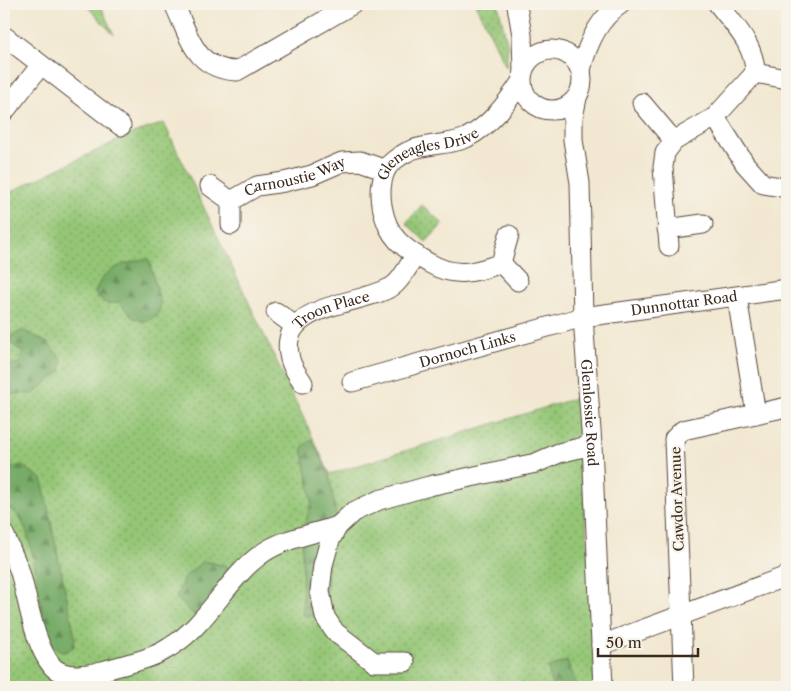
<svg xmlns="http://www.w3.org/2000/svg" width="791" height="691" font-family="'Libre Caslon Text',serif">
<defs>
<pattern id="grass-dots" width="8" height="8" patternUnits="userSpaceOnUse" patternTransform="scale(1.25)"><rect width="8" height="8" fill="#94c676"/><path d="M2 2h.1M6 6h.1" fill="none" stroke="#7aa160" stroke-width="1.8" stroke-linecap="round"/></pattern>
<pattern id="forest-firs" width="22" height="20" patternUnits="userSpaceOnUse" patternTransform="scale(1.25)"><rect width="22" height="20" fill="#77ab67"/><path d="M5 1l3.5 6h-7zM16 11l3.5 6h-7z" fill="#638b54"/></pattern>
</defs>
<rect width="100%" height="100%" fill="#f7f3e8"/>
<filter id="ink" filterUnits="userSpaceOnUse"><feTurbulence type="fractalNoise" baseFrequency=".02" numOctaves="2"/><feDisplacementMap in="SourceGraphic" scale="10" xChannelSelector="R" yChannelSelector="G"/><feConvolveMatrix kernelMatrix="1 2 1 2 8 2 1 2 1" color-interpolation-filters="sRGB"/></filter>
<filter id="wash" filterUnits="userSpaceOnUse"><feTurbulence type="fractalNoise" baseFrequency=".0096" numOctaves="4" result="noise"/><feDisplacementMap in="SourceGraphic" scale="20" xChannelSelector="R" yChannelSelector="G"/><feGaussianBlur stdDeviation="1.12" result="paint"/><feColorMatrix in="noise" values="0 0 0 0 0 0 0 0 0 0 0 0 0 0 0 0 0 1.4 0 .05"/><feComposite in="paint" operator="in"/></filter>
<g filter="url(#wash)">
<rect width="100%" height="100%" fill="#f2e8d1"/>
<g fill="url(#grass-dots)" stroke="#68784a">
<path d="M 85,4 L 100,4 L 114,35 Z"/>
<path d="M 476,4 L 498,4 L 508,47 L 506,67 Z"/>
<path d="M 164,123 L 330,474 L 576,398 L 599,687 L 4,687 L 4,195 L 133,133 Z"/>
<path d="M 422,205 L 443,224 L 426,242 L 406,223 Z"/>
</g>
<g fill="url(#forest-firs)" stroke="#596a42">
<path d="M 143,259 L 149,260 L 161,305 L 157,316 L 145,322 L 133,318 L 119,302 L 107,304 L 95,294 C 101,269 120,265 143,259 Z"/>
<path d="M 23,330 L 48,343 L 62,359 L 61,371 L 33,394 L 6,394 L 4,393 L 4,367 L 19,363 L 23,352 L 10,343 L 11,336 Z"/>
<path d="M 312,439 L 329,474 L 338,526 L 330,540 L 325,617 L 303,615 L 302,545 L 305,523 L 312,502 L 302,447 Z"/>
<path d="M 21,465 L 42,479 L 75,637 L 74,647 L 65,652 C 62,651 57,649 55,647 C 33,621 41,511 4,507 L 4,470 Z"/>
<path d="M 203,561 L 227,566 L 229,589 L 211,615 L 193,614 L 176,598 L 184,577 Z"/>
<path d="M 567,661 L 578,687 L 552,687 L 548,667 Z"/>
</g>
</g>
<g filter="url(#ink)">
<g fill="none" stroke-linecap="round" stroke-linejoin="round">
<defs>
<g id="minor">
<path d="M 174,4 C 190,37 194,69 237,71 L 353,4"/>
<path d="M 517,6 L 522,35 L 523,71"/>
<path d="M 4,36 L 121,126"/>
<circle cx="552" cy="80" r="30"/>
<path d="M 581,70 C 587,45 599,18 621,4"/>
<path d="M 755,73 L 787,79"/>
<path id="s1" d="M 577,98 L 573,117 L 573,140 L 580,183 L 583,317 L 592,445 L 603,687"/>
<path d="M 642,103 L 674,141"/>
<path d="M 4,112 L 41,65"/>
<path d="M 715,117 L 745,164 L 763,184 L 787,188"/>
<path id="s2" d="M 210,186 L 231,201 L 257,186 L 284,182 L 312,175 L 342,162 L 360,161 L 386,170"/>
<path d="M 231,225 L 231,201"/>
<path d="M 667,229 L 703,224"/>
<path id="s3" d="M 509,235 L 501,263 C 475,273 454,278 429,263 C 418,257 407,250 398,241 C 382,224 376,191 386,169 C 389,163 401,155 407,152 C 424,143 448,146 466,138 C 490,126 507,103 521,82"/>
<path d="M 669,246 L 663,167 L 665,153 L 674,141 L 715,117 L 755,73 C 755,45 735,26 718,4"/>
<path d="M 501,263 L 518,281"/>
<path d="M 737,297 L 756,414"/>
<path d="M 276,312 L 295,326"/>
<path id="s4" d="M 352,382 L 583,317 L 787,289"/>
<path id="s5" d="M 303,383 C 299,376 292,368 290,359 C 275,302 362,306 393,286 C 402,280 409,264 416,255"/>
<path d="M 4,534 C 9,546 14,557 19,569 C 28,597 33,643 52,666 C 63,679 88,675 102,671 C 124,664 151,660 170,647 C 207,625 226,580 260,555 C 281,539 313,534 338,526"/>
<path d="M 601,645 L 787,576"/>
<path d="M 405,662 L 374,662 L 335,632 L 325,617 L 320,591 L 323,565 L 330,540 L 338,526 L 353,512 L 379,500 L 429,486 L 536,463 L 559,453 L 592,445"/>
<path d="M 684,687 L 674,439 L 683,430 L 787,407"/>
</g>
</defs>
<use href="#minor" stroke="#564639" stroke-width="21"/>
<use href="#minor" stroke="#fff" stroke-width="19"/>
</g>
</g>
<g text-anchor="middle" stroke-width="4" stroke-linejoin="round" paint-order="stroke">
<g font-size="14" fill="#3b2a1e" stroke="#f7f3e8">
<text dy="5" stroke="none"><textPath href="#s3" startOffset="264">Gleneagles Drive</textPath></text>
<text dy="5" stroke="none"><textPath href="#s2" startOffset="95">Carnoustie Way</textPath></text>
<text dy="5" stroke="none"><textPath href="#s4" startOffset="342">Dunnottar Road</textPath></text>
<text dy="5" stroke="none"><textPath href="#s5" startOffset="102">Troon Place</textPath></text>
<text dy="5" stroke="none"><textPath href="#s4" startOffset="120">Dornoch Links</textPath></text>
<text dy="5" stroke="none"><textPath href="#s1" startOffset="316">Glenlossie Road</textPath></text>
<text transform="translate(677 499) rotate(-92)" y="5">Cawdor Avenue</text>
</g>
</g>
<rect width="791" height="691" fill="none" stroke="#f7f3e8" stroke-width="20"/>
<path d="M598 648v8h100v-8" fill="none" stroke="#3b2a1e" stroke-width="2.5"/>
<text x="606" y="648" font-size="15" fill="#3b2a1e" stroke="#f7f3e8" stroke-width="4" paint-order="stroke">50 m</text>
</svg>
